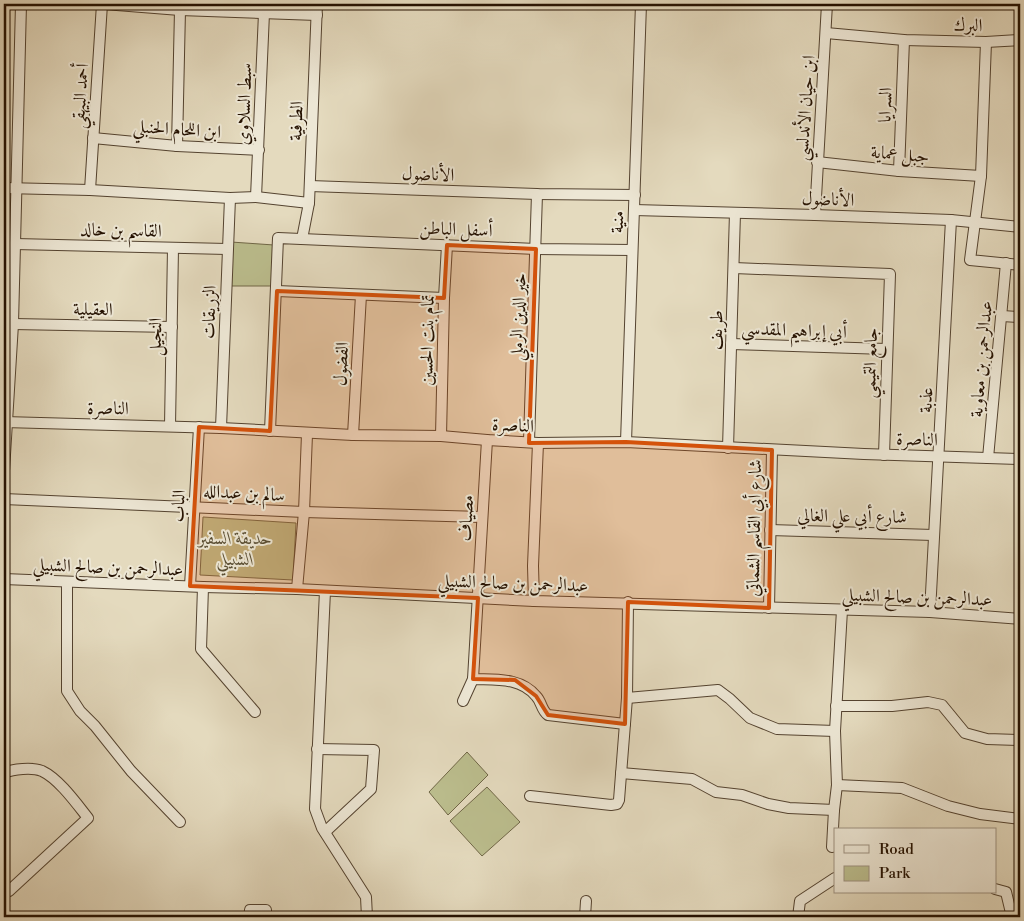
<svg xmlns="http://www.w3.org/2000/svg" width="1024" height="921" font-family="'Libre Bodoni',Amiri,serif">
<rect width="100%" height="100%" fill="#e4dabe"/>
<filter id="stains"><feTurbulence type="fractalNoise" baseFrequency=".004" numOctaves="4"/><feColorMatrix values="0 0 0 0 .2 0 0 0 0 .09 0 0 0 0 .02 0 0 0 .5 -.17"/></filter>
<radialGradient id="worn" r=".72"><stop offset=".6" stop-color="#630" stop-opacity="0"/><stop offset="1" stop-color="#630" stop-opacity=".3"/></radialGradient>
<g fill="#bbbd8d" stroke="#706747">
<path d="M 231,242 L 274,245 L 273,286 L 230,286 Z"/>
<path d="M 203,517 L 296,523 L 293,580 L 200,575 Z"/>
<path d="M 467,752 L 488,775 L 448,815 L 429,792 Z"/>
<path d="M 487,787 L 520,822 L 482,856 L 450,821 Z"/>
</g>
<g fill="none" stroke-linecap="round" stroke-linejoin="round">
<defs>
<g id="minor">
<path d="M 104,4 L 180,10 L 317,15"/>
<path d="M 826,33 L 904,40 L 986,42 L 1020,40"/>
<path d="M 986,42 L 981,176 L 970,260 L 1020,265"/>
<path d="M 93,138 L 177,146 L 259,150"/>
<path d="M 177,146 L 180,10"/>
<path d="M 817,162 L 899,171 L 981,176"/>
<path d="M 899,171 L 904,40"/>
<path d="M 310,186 L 537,194 L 635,195"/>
<path d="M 4,188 L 90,190 L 230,198 L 256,197 L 309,203"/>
<path d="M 90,190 L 102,4"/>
<path d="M 256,197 L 264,13"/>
<path d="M 634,210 L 815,215 L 951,220 L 1020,227"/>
<path d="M 815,215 L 827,4"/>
<path d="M 302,239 L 309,203 L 317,4"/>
<path d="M 15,244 L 227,249"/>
<path d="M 734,268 L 890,274 L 884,455"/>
<path d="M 277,291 L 444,298"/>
<path d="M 1002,316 L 1020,317"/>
<path d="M 13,324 L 172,327"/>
<path d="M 731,344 L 886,349"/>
<path d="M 4,422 L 221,428 L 353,435 L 441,436 L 487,440 L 538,443 L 626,442 L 864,454 L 1020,459"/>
<path d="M 170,426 L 173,248"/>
<path d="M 221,428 L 230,198"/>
<path d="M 270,431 L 278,238 L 536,249 L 632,250"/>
<path d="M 353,435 L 361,295"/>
<path d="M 441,436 L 444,298 L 447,245"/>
<path d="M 529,441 L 537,194"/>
<path d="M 626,442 L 641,4"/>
<path d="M 728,448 L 735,213"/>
<path d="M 988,458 L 1006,263"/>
<path d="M 4,471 L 13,324 L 21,4"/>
<path d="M 4,499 L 304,512 L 482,517"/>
<path d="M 770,530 L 933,535"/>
<path d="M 4,579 L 203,587 L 297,589 L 534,601 L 930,612 L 1020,619"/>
<path d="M 67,582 L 67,691 L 80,711 L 95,726 L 131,771 L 180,822"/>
<path d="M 190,586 L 199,427"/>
<path d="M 203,587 L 201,649 L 255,712"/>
<path d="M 297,589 L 304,512 L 307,434"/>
<path d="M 325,591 L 315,809 L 322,828 L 366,897 L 367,917"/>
<path d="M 534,601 L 533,566 L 538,443"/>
<path d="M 769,608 L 772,450"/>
<path d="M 930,612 L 951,220"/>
<path d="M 473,679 C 496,680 520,677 536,696 C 542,702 541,710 548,715 L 625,724"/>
<path d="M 627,698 L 718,690 L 730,699 L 750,718 L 777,729 L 835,731"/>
<path d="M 463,701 L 473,679 L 487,440"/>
<path d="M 836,706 L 892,706 L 928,702 L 942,705 L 965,733 L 987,739 L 1020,740"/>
<path d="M 317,749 L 374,750 L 371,789 L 325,832"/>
<path d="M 4,773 C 13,769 32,767 42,771 C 59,779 76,803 88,818 L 9,891 L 4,885"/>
<path d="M 621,773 L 692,779 L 716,792 L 742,795 L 768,804 L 789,808 L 834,810"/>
<path d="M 837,785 L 902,788 L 948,806 L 980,814 L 1020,819"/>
<path d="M 530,796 L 611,805 L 617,804 L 619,800 L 627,698 L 628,602"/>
<path d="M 832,847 L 834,810 L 837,785 L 835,731 L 842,610"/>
<path d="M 995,889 L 1006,892 L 1012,917"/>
<path d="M 249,917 L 250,910 L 266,910 L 266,917"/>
<path d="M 585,917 L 586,901"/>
<path d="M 798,917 L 800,901 L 835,878"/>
</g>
</defs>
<use href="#minor" stroke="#544330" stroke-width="12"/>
<use href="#minor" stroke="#ede7d5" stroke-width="10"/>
</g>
<path fill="#d4520b" fill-opacity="0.2" stroke="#d4520b" stroke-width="4" stroke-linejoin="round" d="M 447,245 L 536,249 L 529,443 L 626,442 L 772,450 L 769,608 L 628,602 L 625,724 L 548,715 L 536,696 L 515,680 L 473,679 L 478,598 L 190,586 L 199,427 L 270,431 L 277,291 L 444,298 Z"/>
<g text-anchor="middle" stroke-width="4" stroke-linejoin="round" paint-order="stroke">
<g font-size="18" fill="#241101" stroke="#ede7d5">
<text transform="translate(968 25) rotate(1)" y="6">البرك</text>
<text transform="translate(80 96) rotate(-86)" y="6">أحمد البيهقي</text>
<text transform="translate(244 104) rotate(-88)" y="6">سبط السلاوي</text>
<text transform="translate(885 105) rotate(-88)" y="6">السرايا</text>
<text transform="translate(805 108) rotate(-86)" y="6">ابن حيان الأندلسي</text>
<text transform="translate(296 121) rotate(-88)" y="6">الطرفية</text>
<text transform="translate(177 129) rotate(4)" y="6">ابن اللحام الحنبلي</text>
<text transform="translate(900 154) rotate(5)" y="6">جبل عماية</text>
<text transform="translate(428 174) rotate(2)" y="6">الأناضول</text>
<text transform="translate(828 199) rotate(2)" y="6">الأناضول</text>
<text transform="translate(617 222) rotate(-87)" y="6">منية</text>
<text transform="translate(456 229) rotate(2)" y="6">أسفل الباطن</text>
<text transform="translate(121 230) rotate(1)" y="6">القاسم بن خالد</text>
<text transform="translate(93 309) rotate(1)" y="6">العقيلية</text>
<text transform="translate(209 312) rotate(-88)" y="6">الزريقات</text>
<text transform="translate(518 317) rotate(-88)" y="6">خير الدين الرملي</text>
<text transform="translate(716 330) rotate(-88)" y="6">طريف</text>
<text transform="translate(794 330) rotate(2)" y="6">أبي إبراهيم المقدسي</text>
<text transform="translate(155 337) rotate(-89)" y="6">النجيل</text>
<text transform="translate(427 340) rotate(-89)" y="6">تمام بنت الحسين</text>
<text transform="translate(981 359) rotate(-85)" y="6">عبدالرحمن بن معاوية</text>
<text transform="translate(870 363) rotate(-88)" y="6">جامع التميمي</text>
<text transform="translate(341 364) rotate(-87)" y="6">الفضول</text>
<text transform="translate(926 400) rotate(-87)" y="6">عذبة</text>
<text transform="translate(108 408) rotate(1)" y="6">الناصرة</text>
<text transform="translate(513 425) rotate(3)" y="6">الناصرة</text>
<text transform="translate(917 439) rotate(2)" y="6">الناصرة</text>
<text transform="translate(244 493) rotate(3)" y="6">سالم بن عبدالله</text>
<text transform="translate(178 506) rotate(-87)" y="6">الباب</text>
<text transform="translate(852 516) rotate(1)" y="6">شارع أبي علي الغالي</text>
<text transform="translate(466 518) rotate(-87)" y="6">مصياف</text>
<text transform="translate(754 528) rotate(-89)" y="6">شارع أبي القاسم الشماتي</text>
<text transform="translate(108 567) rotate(2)" y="6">عبدالرحمن بن صالح الشبيلي</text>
<text transform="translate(513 583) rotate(2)" y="6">عبدالرحمن بن صالح الشبيلي</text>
<text transform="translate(917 597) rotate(2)" y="6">عبدالرحمن بن صالح الشبيلي</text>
</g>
<g font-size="18" font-style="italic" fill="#594d32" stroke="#ede7d5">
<text x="235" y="544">حديقة السفير<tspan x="235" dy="21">الشبيلي</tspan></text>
</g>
</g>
<rect width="1024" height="921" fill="none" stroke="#e4dabe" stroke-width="20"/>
<rect x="5" y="5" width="1014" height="911" fill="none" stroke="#241101" stroke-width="2.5"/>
<rect x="10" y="10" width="1004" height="901" fill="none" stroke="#241101"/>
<rect x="834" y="828" width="162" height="65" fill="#ede7d5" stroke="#9d9180"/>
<rect x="844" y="845" width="25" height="8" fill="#ede7d5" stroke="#9d9180"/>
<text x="879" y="854" font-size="15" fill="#241101">Road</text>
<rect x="844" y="866" width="25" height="15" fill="#bbbd8d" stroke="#9d9180"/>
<text x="879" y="878" font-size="15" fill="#241101">Park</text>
<rect width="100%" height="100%" filter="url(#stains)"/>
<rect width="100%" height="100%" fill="url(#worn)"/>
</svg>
